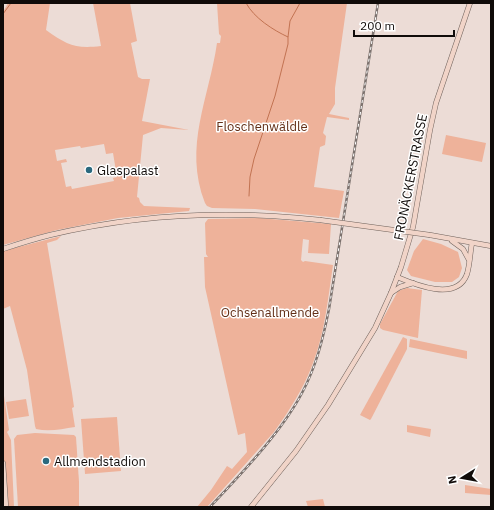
<svg xmlns="http://www.w3.org/2000/svg" width="494" height="510" font-family="'IBM Plex Sans',sans-serif">
<rect width="100%" height="100%" fill="#ecdcd6"/>
<g fill="#eeb29a" fill-rule="evenodd">
<path d="M 8,3 L 50,3 L 46,30 C 67,45 75,49 101,46 L 93,3 L 130,3 L 137,41 L 131,43 L 138,77 L 142,79 L 150,79 L 142,121 L 189,130 L 161,128 L 143,135 L 137,197 L 139,198 L 140,202 L 144,206 L 190,208 L 189,211 L 118,218 L 57,230 L 3,245 L 3,12 ZM 104,144 L 106,154 L 113,153 L 117,177 L 113,178 L 114,181 L 72,189 L 71,186 L 66,187 L 61,163 L 67,162 L 66,159 L 57,161 L 55,150 L 80,146 L 81,148 Z"/>
<path d="M 217,3 L 269,3 L 269,4 L 274,3 L 347,3 L 335,88 L 335,104 L 329,114 L 349,118 L 349,120 L 327,117 L 323,133 L 326,136 L 325,145 L 320,147 L 314,187 L 344,191 L 339,218 L 255,209 L 212,208 L 207,206 L 205,203 C 183,146 209,99 217,43 L 220,43 L 221,36 L 219,34 Z"/>
<path d="M 446,135 L 486,143 L 482,162 L 442,154 Z"/>
<path d="M 259,218 L 331,224 L 329,254 L 308,253 L 309,240 L 303,239 L 301,260 L 303,262 L 305,261 L 333,265 C 328,298 325,332 313,363 C 304,388 289,411 274,432 L 207,507 L 197,507 L 211,490 L 227,466 L 232,469 L 247,452 L 245,433 L 238,435 L 205,287 L 204,257 L 208,257 L 206,254 L 205,223 L 208,219 Z"/>
<path d="M 61,236 L 57,240 L 47,243 L 72,393 L 74,407 L 72,408 L 75,427 C 62,429 49,432 36,429 L 35,426 L 27,370 L 10,306 L 3,309 L 3,251 Z"/>
<path d="M 423,239 L 441,244 L 458,252 L 462,268 L 459,277 L 452,282 L 435,282 L 411,276 L 407,270 L 414,251 Z"/>
<path d="M 407,288 L 422,290 L 418,338 L 383,330 L 380,328 L 380,324 L 398,291 Z"/>
<path d="M 403,337 L 407,339 L 407,349 L 371,419 L 370,420 L 360,415 Z"/>
<path d="M 410,339 L 467,351 L 467,359 L 409,347 Z"/>
<path d="M 3,389 L 9,430 L 7,432 L 11,440 L 14,507 L 3,507 Z"/>
<path d="M 26,399 L 29,416 L 9,419 L 6,402 Z"/>
<path d="M 117,417 L 121,471 L 85,474 L 81,419 Z"/>
<path d="M 407,425 L 431,429 L 430,437 L 407,432 Z"/>
<path d="M 35,433 L 74,435 L 76,437 L 79,482 L 79,507 L 18,507 L 14,439 L 17,435 Z"/>
<path d="M 465,485 L 491,489 L 491,495 L 465,493 Z"/>
<path d="M 323,499 L 325,507 L 308,507 L 306,501 Z"/>
</g>
<g fill="none" stroke-linecap="round" stroke-linejoin="round">
<g stroke="#c27352" stroke-width="1">
<path d="M 246,3 C 254,18 273,30 288,37 L 290,21 L 300,3"/>
<path d="M 3,14 L 11,3"/>
<path d="M 249,196 L 250,177 L 254,159 L 275,96 L 288,44 L 288,37"/>
</g>
<defs>
<g id="secondary">
<path d="M 430,235 L 491,246"/>
<path d="M 452,241 L 463,249 L 469,260"/>
<path d="M 3,249 C 18,244 34,239 50,235 C 138,214 230,210 320,220"/>
<path d="M 397,277 C 416,285 457,302 467,274 C 470,264 470,253 472,243"/>
<path d="M 391,293 L 400,287 L 413,283"/>
<path d="M 3,463 L 6,507"/>
<path d="M 251,507 L 296,451 L 328,405 L 375,328 L 391,293 L 401,267 L 413,227 L 430,130 L 436,103 L 470,3"/>
</g>
</defs>
<use href="#secondary" stroke="#6f625c" stroke-width="5.5"/>
<use href="#secondary" stroke="#f1d4c8" stroke-width="4.5"/>
<defs>
<path id="rail" d="M 210,507 C 241,474 281,433 302,393 C 316,367 323,339 329,309 L 378,3"/>
</defs>
<use href="#rail" stroke="#7c726e" stroke-width="2.5"/>
<use href="#rail" stroke="#fff" stroke-width="1" stroke-dasharray="3" stroke-linecap="butt"/>
<defs>
<path id="secondary-bridge" d="M 320,220 L 430,235"/>
</defs>
<use href="#secondary-bridge" stroke="#6f625c" stroke-width="5.5" stroke-linecap="butt"/>
<use href="#secondary-bridge" stroke="#f1d4c8" stroke-width="4.5"/>
</g>
<g fill="#2a697e" stroke="#fff" stroke-width="1.5">
<circle cx="89" cy="170" r="4"/>
<circle cx="46" cy="461" r="4"/>
</g>
<g text-anchor="middle" stroke-width="3" stroke-linejoin="round" paint-order="stroke">
<g font-size="13" fill="#632f17" stroke="#fff">
<text x="262" y="131">Floschenwäldle</text>
<text x="270" y="317">Ochsenallmende</text>
</g>
<g font-size="13" fill="#100b09" stroke="#fff" text-anchor="start">
<text x="97" y="175">Glaspalast</text>
<text x="54" y="466">Allmendstadion</text>
</g>
<g font-size="13" fill="#100b09" stroke="#fff">
<text transform="translate(410 177) rotate(-79)" y="5">FRONÄCKERSTRASSE</text>
</g>
</g>
<rect width="494" height="510" fill="none" stroke="#100b09" stroke-width="8"/>
<g transform="translate(462 478) rotate(259)" stroke="#ffffff" stroke-width="3" paint-order="stroke">
<path d="M0-3L7 15L0 10L-7 15Z" fill="#100b09"/>
<text y="-6" font-size="11" font-weight="bold" text-anchor="middle" fill="#100b09">N</text>
</g>
<path d="M354 30v6h100v-6" fill="none" stroke="#100b09" stroke-width="2"/>
<text x="360" y="30" font-size="12" fill="#100b09" stroke="#ffffff" stroke-width="3" paint-order="stroke">200 m</text>
</svg>
